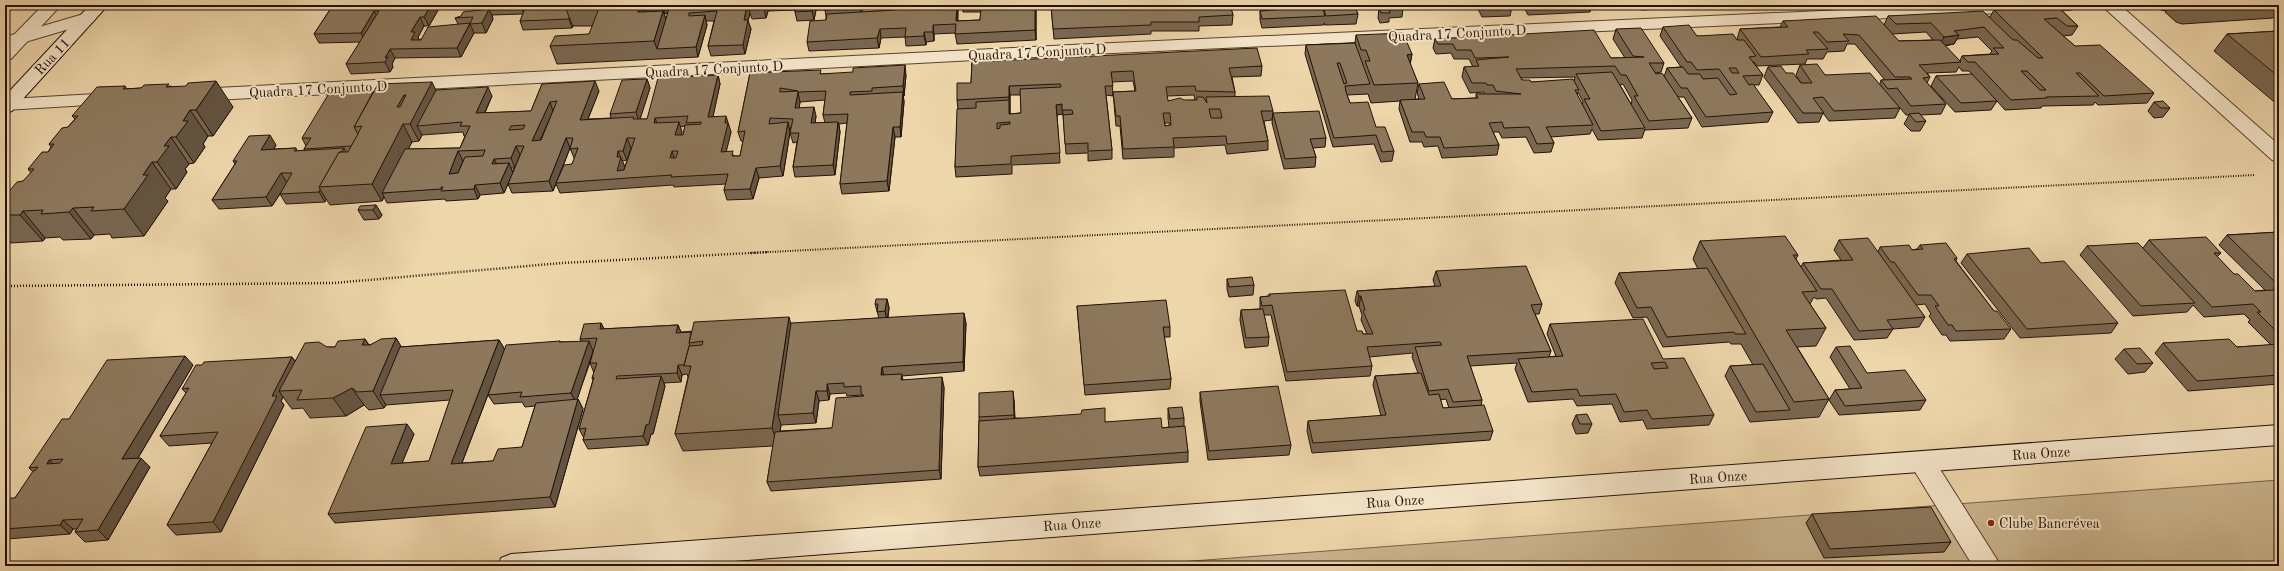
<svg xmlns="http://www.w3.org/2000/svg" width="2284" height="571" font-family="'Old Standard TT',serif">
<rect width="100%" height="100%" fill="#eed6ab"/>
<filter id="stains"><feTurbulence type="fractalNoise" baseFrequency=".005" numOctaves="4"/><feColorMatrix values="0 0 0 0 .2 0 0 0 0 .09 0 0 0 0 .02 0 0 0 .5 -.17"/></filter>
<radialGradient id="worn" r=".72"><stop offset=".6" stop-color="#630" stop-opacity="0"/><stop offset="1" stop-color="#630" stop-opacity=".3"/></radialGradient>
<path fill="#cbb58f" stroke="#77644c" d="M 2279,480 L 2279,566 L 1125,566 Z"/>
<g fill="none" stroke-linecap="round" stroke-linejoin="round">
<defs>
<g id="lane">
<path d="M 87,13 L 93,14 L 96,18 L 93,22 L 5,48 L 5,37 Z"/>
<path d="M 1922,452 L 1931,455 L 2001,566 L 1973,566 L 1909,462 L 1913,455 Z"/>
</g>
<g id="street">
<path d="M 43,5 L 61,5 L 11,59 L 5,60 L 5,44 Z"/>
<path d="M 1953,5 L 2077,5 L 2074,9 L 2068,10 L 1091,54 L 195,101 L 188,99 L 186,95 L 188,91 L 195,89 L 1091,44 Z"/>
<path d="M 2101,5 L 2120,5 L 2279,145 L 2279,162 L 2272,160 Z"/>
<path d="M 114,93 L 121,95 L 123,99 L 121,103 L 5,110 L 5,100 L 8,99 Z"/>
</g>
<g id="secondary">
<path d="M 90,5 L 108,5 L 12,111 L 5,113 L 5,96 Z"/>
<path d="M 2279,425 L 2279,445 L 666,566 L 498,566 L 501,558 L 511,554 Z"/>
</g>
</defs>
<use href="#lane" stroke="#564331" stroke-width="2"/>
<use href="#street" stroke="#564331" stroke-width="2"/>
<use href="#secondary" stroke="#231208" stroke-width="2"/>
<path stroke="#231208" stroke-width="2" stroke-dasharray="1 1.5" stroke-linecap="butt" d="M 750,253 L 2255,175"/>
<path stroke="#231208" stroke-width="2.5" stroke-dasharray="1 2" stroke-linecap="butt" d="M 5,286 L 334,283 L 562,263 L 769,252"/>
<use href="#lane" fill="#f4e4c8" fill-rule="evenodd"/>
<use href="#street" fill="#f4e4c8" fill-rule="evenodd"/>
<use href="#secondary" fill="#f4e4c8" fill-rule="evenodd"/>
</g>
<g fill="#796750" stroke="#231208" fill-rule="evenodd">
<path d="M 333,5 L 441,5 L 429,26 L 424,26 L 418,37 L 419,40 L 458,24 L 455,18 L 486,10 L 485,6 L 485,5 L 528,5 L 528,6 L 530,6 L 531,5 L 863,5 L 862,12 L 895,10 L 908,6 L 908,5 L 958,5 L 958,21 L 980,20 L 981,12 L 963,12 L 962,5 L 1070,5 L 1070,6 L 1080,6 L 1080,5 L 1122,5 L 1122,8 L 1111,8 L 1131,8 L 1130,5 L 1149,5 L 1149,7 L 1150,7 L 1150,5 L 1230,5 L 1233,15 L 1232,25 L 1199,26 L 1199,31 L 1151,31 L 1151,34 L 1054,39 L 1051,5 L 1036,6 L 1036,40 L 957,44 L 955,33 L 934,34 L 934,41 L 926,42 L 926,45 L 906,46 L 905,37 L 881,38 L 879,48 L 809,51 L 807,42 L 826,20 L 826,16 L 825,10 L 816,10 L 814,20 L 797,21 L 795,12 L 795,10 L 768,11 L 766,18 L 752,19 L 750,13 L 748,21 L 751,29 L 745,54 L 711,56 L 708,46 L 714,21 L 706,21 L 707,25 L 698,57 L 557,64 L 550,46 L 589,34 L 593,26 L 573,26 L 572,28 L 523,30 L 520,21 L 523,14 L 492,15 L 493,19 L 486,33 L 474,33 L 461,57 L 395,58 L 392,64 L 393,67 L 390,72 L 351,74 L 346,64 L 360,42 L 319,43 L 314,34 ZM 668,13 L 666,19 L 664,14 Z"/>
<path d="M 1318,5 L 1354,5 L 1358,14 L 1356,24 L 1325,25 L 1324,23 L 1324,25 L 1262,28 L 1260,20 L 1260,11 L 1318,6 Z"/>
<path d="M 1382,5 L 1402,5 L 1403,8 L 1402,17 L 1389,18 L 1389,22 L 1380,23 L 1378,18 L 1379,8 L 1383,8 Z"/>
<path d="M 1476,5 L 1511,5 L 1512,7 L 1510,16 L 1482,17 Z"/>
<path d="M 1523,5 L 1607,5 L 1592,6 L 1590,12 L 1528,15 Z"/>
<path d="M 1638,5 L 1736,5 L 1641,10 Z"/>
<path d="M 2155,5 L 2279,5 L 2279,9 L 2273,18 L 2182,24 L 2176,22 L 2165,12 L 2166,11 L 2161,10 Z"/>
<path d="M 2058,7 L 2078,26 L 2072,35 L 2063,36 L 2075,46 L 2154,93 L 2147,103 L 2098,105 L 2095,102 L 2093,105 L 2042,106 L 2041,108 L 2005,110 L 1997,101 L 1991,110 L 1955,112 L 1931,86 L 1936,76 L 1976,79 L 1969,71 L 1962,71 L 1959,67 L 1956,72 L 1927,73 L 1930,77 L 1927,83 L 1946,104 L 1941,114 L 1920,115 L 1926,121 L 1920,131 L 1911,131 L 1904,124 L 1909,115 L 1906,115 L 1900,108 L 1895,118 L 1829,121 L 1823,113 L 1819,122 L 1798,123 L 1764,77 L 1768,67 L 1786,73 L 1801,83 L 1796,75 L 1800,65 L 1825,75 L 1880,84 L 1881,80 L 1885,80 L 1855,44 L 1847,44 L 1844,51 L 1827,52 L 1823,59 L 1807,59 L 1805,64 L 1757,66 L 1754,62 L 1753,62 L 1763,75 L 1759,85 L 1753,85 L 1773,112 L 1768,122 L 1702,127 L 1684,97 L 1678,97 L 1692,118 L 1688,128 L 1645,130 L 1645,129 L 1642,138 L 1598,140 L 1592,129 L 1590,134 L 1551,137 L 1554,143 L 1551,152 L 1534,153 L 1526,137 L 1502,138 L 1499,132 L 1493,132 L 1499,145 L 1497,155 L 1442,158 L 1438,146 L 1424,147 L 1422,142 L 1410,142 L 1399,109 L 1400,101 L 1371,103 L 1368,94 L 1347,95 L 1350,103 L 1376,127 L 1394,151 L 1392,161 L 1381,162 L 1374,144 L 1333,147 L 1305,54 L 1306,45 L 1355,43 L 1356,35 L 1412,54 L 1410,64 L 1418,83 L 1415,99 L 1419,99 L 1417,93 L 1419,84 L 1452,99 L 1476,98 L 1476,94 L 1485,94 L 1484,92 L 1470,93 L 1462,77 L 1464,67 L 1473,67 L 1469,59 L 1454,59 L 1451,53 L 1436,54 L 1433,48 L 1435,39 L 1611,58 L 1625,58 L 1613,39 L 1616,29 L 1664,63 L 1661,72 L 1655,73 L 1656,74 L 1664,77 L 1667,68 L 1681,67 L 1660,36 L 1663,27 L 1697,36 L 1738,40 L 1737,39 L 1740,29 L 1780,27 L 1783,21 L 1884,25 L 1888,16 L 1990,17 L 1994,10 ZM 1926,32 L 1933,40 L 1899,41 L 1892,34 ZM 1978,37 L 1992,51 L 1990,54 L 1962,56 L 1960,61 L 1945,46 L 1954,44 L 1957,39 ZM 1575,77 L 1574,81 L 1531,82 L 1522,80 L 1521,78 ZM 1623,84 L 1632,100 L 1631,104 L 1620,85 ZM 1578,92 L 1583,102 L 1582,105 L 1577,95 Z"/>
<path d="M 2279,31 L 2279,106 L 2214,51 L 2227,34 Z"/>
<path d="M 972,62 L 1262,66 L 1261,76 L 1232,77 L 1235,92 L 1235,97 L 1273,111 L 1272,120 L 1264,121 L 1268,141 L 1268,150 L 1227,154 L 1225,145 L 1174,148 L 1174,157 L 1123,159 L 1120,126 L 1116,126 L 1113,92 L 1135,91 L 1133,81 L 1112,82 L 1113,96 L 1106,95 L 1112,150 L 1112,159 L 1088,161 L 1088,153 L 1066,154 L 1063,114 L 1057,115 L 1060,163 L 1012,165 L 1012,174 L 956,177 L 955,167 L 958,109 L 957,100 L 971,83 ZM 1010,95 L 1021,95 L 1021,113 L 1010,114 ZM 1194,95 L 1195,100 L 1168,101 L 1167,96 ZM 1165,123 L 1169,123 L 1170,125 L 1165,126 Z"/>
<path d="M 750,73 L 906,75 L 904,96 L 903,96 L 904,102 L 901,137 L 895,137 L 889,191 L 842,194 L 840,184 L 847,123 L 839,124 L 840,132 L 835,175 L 795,177 L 793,167 L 797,142 L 793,143 L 790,133 L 791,128 L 789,128 L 790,132 L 783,176 L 759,178 L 753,199 L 727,200 L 724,190 L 726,184 L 674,187 L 673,185 L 560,193 L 556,184 L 553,191 L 512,193 L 508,184 L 504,193 L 480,195 L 478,199 L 446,201 L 445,199 L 387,203 L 384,197 L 382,201 L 330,205 L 326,199 L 325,202 L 286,204 L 280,194 L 272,206 L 219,209 L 212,200 L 235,164 L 233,161 L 276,145 L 274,149 L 296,148 L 297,151 L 305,150 L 304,149 L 306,146 L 302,138 L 373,92 L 436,90 L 492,96 L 485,113 L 531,111 L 542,84 L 599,91 L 588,119 L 611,118 L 610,114 L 647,79 L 650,88 L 640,119 L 647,119 L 718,75 L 720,84 L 713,116 L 729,125 L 729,127 L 731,132 L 726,151 L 735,156 L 740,156 L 743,141 L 741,141 L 738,132 ZM 825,100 L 823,115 L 825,123 L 815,123 L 816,116 L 799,108 L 800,102 ZM 551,116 L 541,140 L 540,140 ZM 685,126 L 683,135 L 681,135 L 682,132 L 680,127 ZM 463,132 L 464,136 L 465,136 L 460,148 L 408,149 L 412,142 L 419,141 L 422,135 ZM 570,148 L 574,158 L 575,158 L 572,164 L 560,174 ZM 631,148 L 624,170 L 625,167 L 622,161 L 627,160 ZM 511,168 L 514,168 L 513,172 Z"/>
<path d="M 125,86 L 127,89 L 170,86 L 233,107 L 213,136 L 208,136 L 203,144 L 205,147 L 194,163 L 189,164 L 185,169 L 187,172 L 176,189 L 171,189 L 165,198 L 168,201 L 144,236 L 112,238 L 110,234 L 94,235 L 91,239 L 63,240 L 60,237 L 45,238 L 43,241 L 11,243 L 5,236 L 5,196 L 23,181 L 31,173 L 28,169 L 48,152 L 51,147 L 49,144 L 68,127 L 75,119 L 72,116 Z"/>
<path d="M 2154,102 L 2170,108 L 2163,117 L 2154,118 L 2148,111 Z"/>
<path d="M 1273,113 L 1326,138 L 1325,147 L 1313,148 L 1316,157 L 1315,167 L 1284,169 L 1272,123 Z"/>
<path d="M 376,205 L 382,215 L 379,219 L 364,220 L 358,210 Z"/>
<path d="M 2279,232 L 2279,384 L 2188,391 L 2155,353 L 2163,343 L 2237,347 L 2271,345 L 2248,322 L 2250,320 L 2244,314 L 2204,317 L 2193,305 L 2187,312 L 2133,316 L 2080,255 L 2087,246 L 2143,248 L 2149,240 L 2221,253 L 2217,257 L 2234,274 L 2255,291 L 2265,290 L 2219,245 L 2227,235 Z"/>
<path d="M 1839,240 L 1878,252 L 1880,247 L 1912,250 L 1917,249 L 1920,245 L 1957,258 L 1956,261 L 1994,311 L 2011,329 L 2004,339 L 1950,341 L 1946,335 L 1942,335 L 1929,316 L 1931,314 L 1925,304 L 1916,305 L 1925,317 L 1919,327 L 1893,329 L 1887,338 L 1854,340 L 1826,298 L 1816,299 L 1814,297 L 1810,304 L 1826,328 L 1816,346 L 1797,347 L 1829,399 L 1819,417 L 1750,422 L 1725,376 L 1730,366 L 1753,365 L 1741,344 L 1731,344 L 1729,342 L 1663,347 L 1647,317 L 1633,318 L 1615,283 L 1619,273 L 1698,269 L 1693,259 L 1700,241 L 1798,255 L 1796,259 L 1801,267 L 1803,263 L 1841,260 L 1834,250 Z"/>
<path d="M 1967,254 L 2118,323 L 2111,333 L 2020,338 L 1961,263 Z"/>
<path d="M 1436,271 L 1542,304 L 1539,314 L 1535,314 L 1551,351 L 1549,357 L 1556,356 L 1547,334 L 1550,324 L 1663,359 L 1714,415 L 1709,425 L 1647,429 L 1643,420 L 1620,422 L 1612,404 L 1577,406 L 1573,399 L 1528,402 L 1515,369 L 1517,363 L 1470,366 L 1482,400 L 1481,406 L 1493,431 L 1490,440 L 1312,453 L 1307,431 L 1308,421 L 1381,416 L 1373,385 L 1375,376 L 1418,373 L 1412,357 L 1413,353 L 1369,357 L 1372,366 L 1370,376 L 1286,381 L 1271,315 L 1264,315 L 1269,337 L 1268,346 L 1245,348 L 1240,320 L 1241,310 L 1260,309 L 1260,297 L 1269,296 L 1269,294 L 1357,331 L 1363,334 L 1367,334 L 1361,320 L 1362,315 L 1359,306 L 1357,306 L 1355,301 L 1357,291 L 1435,286 L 1433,280 ZM 1446,399 L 1449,408 L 1443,408 L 1440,400 Z"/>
<path d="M 1227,279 L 1254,285 L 1253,295 L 1229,297 L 1227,289 Z"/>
<path d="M 887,299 L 889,308 L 888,318 L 966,323 L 964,371 L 902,376 L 903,380 L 944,387 L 941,479 L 771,491 L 767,482 L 773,446 L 683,451 L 675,434 L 688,377 L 687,374 L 682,375 L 681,382 L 664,383 L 665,386 L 653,434 L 651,434 L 648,445 L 588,449 L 583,440 L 584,438 L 579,429 L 593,380 L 592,378 L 594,373 L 590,363 L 593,354 L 577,399 L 578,399 L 583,409 L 555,507 L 335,523 L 328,514 L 414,434 L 402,463 L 429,461 L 450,400 L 386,405 L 384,408 L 369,410 L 364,405 L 346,416 L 310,418 L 303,408 L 292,409 L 283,397 L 281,401 L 284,405 L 221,532 L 176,535 L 167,525 L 212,443 L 169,446 L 160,436 L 186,393 L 182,389 L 202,365 L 292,357 L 295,361 L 327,347 L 335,347 L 365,339 L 369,345 L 396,338 L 401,347 L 499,340 L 505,350 L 462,463 L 493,461 L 522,447 L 535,406 L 525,407 L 522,402 L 494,404 L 488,395 L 560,341 L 561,342 L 581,342 L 580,339 L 601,323 L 604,329 L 678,325 L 681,332 L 879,318 L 875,304 ZM 846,393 L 847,396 L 862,395 L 862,396 L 832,428 L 780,431 L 781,425 L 816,423 L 819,401 L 829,400 L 830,394 Z"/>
<path d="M 1077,306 L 1170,327 L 1170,337 L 1164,337 L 1171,379 L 1170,389 L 1085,395 Z"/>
<path d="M 1836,347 L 1867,373 L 1926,400 L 1920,410 L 1839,415 L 1829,400 L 1835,390 L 1850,389 L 1830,357 Z"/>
<path d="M 2124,349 L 2153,363 L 2145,372 L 2128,374 L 2115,359 Z"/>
<path d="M 193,365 L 138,458 L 150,467 L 108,540 L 85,542 L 75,532 L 77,529 L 73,529 L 70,534 L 7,539 L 5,537 L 5,505 L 15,498 L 33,472 L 29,468 L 69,419 Z"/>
<path d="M 1200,392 L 1291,445 L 1289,455 L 1208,460 L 1200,401 Z"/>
<path d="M 1014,400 L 1015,418 L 1105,422 L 1162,428 L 1169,427 L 1168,418 L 1168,408 L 1184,418 L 1184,426 L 1188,452 L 1188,462 L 980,476 L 978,467 L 979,421 L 979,417 Z"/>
<path d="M 1576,415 L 1592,424 L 1588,433 L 1576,434 L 1572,424 Z"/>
<path d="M 1812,514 L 1951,542 L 1944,552 L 1824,558 L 1806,523 Z"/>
</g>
<g fill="#635441" stroke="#231208">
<path d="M 431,5 L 441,5 L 429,26 L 424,17 Z"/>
<path d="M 520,5 L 528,5 L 524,14 Z"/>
<path d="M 640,5 L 643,5 L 647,18 L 638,12 Z"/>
<path d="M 662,5 L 672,5 L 669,12 L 665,14 Z"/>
<path d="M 747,5 L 748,5 L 750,13 L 748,21 L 751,29 L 745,54 L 743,45 L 744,20 Z"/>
<path d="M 765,5 L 767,5 L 768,11 L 766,18 L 764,9 Z"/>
<path d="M 813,5 L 815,5 L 816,10 L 814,20 L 812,11 Z"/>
<path d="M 860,5 L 863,5 L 862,18 L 860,8 Z"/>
<path d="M 957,5 L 958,5 L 957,30 L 956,21 Z"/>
<path d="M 1035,5 L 1036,5 L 1036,40 L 1035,30 Z"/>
<path d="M 489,9 L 493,19 L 486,33 L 482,23 Z"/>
<path d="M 374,11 L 379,20 L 366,42 L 361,33 Z"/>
<path d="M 663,11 L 669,28 L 657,49 L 654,41 Z"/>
<path d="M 705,15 L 707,25 L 698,57 L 696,47 Z"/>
<path d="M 420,17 L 424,26 L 418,37 L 420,41 L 411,40 L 411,32 Z"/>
<path d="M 569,17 L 573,26 L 572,28 L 569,19 Z"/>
<path d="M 470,24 L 474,33 L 461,57 L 457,48 Z"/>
<path d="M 933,25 L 934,34 L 934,41 L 933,32 Z"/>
<path d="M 880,29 L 881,38 L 879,48 L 877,38 Z"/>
<path d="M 924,32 L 926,42 L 926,45 L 924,36 Z"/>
<path d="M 1959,35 L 1954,44 L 1939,46 L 1944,37 Z"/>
<path d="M 390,49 L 395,58 L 392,64 L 393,67 L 390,72 L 385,62 L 385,58 Z"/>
<path d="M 1412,54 L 1409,71 L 1407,55 Z"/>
<path d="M 905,65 L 906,75 L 904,96 L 903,86 Z"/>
<path d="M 718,75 L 720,84 L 711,126 L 708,117 Z"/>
<path d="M 647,79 L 650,88 L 639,122 L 636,112 Z"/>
<path d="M 216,81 L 233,107 L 213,136 L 196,110 Z"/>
<path d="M 595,81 L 599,91 L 584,129 L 580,120 Z"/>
<path d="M 432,82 L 440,99 L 417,126 L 422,135 L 419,141 L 410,124 Z"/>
<path d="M 1009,86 L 1010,95 L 1010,123 L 1009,114 Z"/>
<path d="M 488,87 L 492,96 L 480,123 L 476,113 Z"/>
<path d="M 798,92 L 800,102 L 798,117 L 795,108 Z"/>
<path d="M 903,92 L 904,102 L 901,137 L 900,127 Z"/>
<path d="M 404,95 L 413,112 L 406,124 L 397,107 Z"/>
<path d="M 550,102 L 553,111 L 536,150 L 532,141 Z"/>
<path d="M 1062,104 L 1063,114 L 1057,115 L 1056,105 Z"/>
<path d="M 814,107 L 816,116 L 814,133 L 811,123 Z"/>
<path d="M 190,110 L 208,136 L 203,144 L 205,147 L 194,163 L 176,137 L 183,121 Z"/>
<path d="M 726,116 L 731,132 L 724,161 L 721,152 L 725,123 Z"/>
<path d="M 655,118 L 659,128 L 654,123 Z"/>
<path d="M 679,122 L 682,132 L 678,145 L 675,135 Z"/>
<path d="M 788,122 L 790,132 L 783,176 L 780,166 Z"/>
<path d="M 838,122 L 840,132 L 835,175 L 833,165 Z"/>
<path d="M 403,124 L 412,142 L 386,193 L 382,193 L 384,197 L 382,201 L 372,184 Z"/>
<path d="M 893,127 L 895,137 L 889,191 L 887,181 Z"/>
<path d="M 270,135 L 276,145 L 267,159 L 261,150 Z"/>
<path d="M 171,137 L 189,164 L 185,169 L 187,172 L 176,189 L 157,162 L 164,146 Z"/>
<path d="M 566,138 L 570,148 L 553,191 L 549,181 Z"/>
<path d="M 627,138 L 631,148 L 627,160 L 623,151 Z"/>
<path d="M 516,146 L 520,155 L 515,168 L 511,158 Z"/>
<path d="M 344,148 L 349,158 L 322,187 Z"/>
<path d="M 458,151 L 463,161 L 454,183 L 449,174 Z"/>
<path d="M 618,151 L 625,167 L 621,178 L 617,171 L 617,157 Z"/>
<path d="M 672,151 L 675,160 L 670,158 Z"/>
<path d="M 494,159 L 499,168 L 492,164 Z"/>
<path d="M 152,162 L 171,189 L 165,198 L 168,201 L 144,236 L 124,209 L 143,175 Z"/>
<path d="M 509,163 L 513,173 L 504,193 L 500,183 Z"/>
<path d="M 756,168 L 759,178 L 753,199 L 750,189 Z"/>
<path d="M 281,173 L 287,183 L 272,206 L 266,197 Z"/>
<path d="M 475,185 L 480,195 L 478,199 L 474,189 Z"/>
<path d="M 320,189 L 326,199 L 325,202 L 319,192 Z"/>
<path d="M 376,205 L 382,215 L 379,219 L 373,210 Z"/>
<path d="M 73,208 L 94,235 L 91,239 L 69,212 Z"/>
<path d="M 23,211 L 45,238 L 43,241 L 20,215 Z"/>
<path d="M 1359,296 L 1361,296 L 1359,306 L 1357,306 Z"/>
<path d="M 887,299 L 889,308 L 887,321 L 885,311 Z"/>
<path d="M 964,313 L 966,323 L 964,371 L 963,362 Z"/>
<path d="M 789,317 L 794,335 L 778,415 L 781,425 L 778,445 L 772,428 Z"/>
<path d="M 601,323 L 606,333 L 600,329 Z"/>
<path d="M 678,325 L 682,335 L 676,333 Z"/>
<path d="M 396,338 L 407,356 L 380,395 L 386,405 L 384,408 L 373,391 Z"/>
<path d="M 365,339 L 376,357 L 362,345 Z"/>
<path d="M 499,340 L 505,350 L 458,473 L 451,464 Z"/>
<path d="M 589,341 L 593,351 L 576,403 L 571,393 Z"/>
<path d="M 185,356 L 193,365 L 132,468 L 122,459 Z"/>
<path d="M 292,357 L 299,367 L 279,391 L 283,397 L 281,401 L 284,405 L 221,532 L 213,522 L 272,396 Z"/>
<path d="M 678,365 L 682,375 L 681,382 L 677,373 Z"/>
<path d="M 882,367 L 884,377 L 881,375 Z"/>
<path d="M 661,376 L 665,386 L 653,434 L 651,434 L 648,445 L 643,436 Z"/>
<path d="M 942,377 L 944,387 L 941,479 L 939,470 Z"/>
<path d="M 827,384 L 830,394 L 829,400 L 827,391 Z"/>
<path d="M 352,388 L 364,405 L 346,416 L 333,398 Z"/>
<path d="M 816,391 L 819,401 L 816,423 L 813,413 Z"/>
<path d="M 1013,391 L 1014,400 L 1015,425 L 1014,415 Z"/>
<path d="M 578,399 L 583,409 L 555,507 L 550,497 Z"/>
<path d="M 407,424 L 414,434 L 398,473 L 391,464 Z"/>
<path d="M 141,458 L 150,467 L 108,540 L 98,530 Z"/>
<path d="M 49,460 L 59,469 L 47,464 Z"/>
<path d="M 63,520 L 73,529 L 70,534 L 60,525 Z"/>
</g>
<g fill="#8d785d" stroke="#231208" fill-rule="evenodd">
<path d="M 333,5 L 383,5 L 382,6 L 389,6 L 390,5 L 431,5 L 424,17 L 420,17 L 411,32 L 415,32 L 411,40 L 421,40 L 428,27 L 470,23 L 457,48 L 390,49 L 385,58 L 388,57 L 385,62 L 346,64 L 379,11 L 374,11 L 361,33 L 314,34 Z"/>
<path d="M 485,5 L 505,5 L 485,6 Z"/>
<path d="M 531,5 L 568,5 L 566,9 L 569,17 L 569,19 L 520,21 L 526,6 L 530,6 Z"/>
<path d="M 568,5 L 640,5 L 638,12 L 663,11 L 654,41 L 550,46 L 555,36 L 589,34 L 599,8 L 566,9 Z"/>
<path d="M 670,5 L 747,5 L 744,20 L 748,20 L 743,45 L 708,46 L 717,11 L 689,13 L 689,16 L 705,15 L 696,47 L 657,49 Z"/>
<path d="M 750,5 L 765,5 L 764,9 L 749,10 Z"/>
<path d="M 796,5 L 813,5 L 812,11 L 795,12 Z"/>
<path d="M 826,5 L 860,5 L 860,8 L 825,10 Z"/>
<path d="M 908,5 L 957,5 L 956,21 L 980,20 L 981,5 L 1035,5 L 1035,30 L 955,34 L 956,24 L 933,25 L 933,32 L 924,32 L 924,36 L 905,37 L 906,28 L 880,29 L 877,38 L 807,42 L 810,21 L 826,20 L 827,14 L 895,10 L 895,7 L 908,6 Z"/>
<path d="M 1051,5 L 1070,5 L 1070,6 L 1080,6 L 1080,5 L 1100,5 L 1100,8 L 1132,8 L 1132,5 L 1149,5 L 1149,7 L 1169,6 L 1169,5 L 1230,5 L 1233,15 L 1199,17 L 1199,22 L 1151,22 L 1151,25 L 1053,29 Z"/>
<path d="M 1322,5 L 1354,5 L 1358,14 L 1326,16 Z"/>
<path d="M 1387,5 L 1402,5 L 1403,8 L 1389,9 L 1390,13 L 1381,13 L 1379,8 L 1388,8 Z"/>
<path d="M 1483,5 L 1511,5 L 1512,7 L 1484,8 Z"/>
<path d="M 1530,5 L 1548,5 L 1531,6 Z"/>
<path d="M 1322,6 L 1325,16 L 1262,19 L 1260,11 Z"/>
<path d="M 2058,7 L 2078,26 L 2067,26 L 2057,18 L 2044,19 L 2075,46 L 2100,45 L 2154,93 L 2104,96 L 2080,73 L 2076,73 L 2099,96 L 2046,97 L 2047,98 L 2011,100 L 1975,62 L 1968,62 L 1962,56 L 1999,54 L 1993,48 L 2004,48 L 1984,27 L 1954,31 L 1959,35 L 1944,37 L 1931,23 L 1896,24 L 1888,16 L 1983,11 L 2013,40 L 2017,40 L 2038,58 L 2043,58 L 1994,10 ZM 2021,71 L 2027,71 L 2046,90 L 2040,90 Z"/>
<path d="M 489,9 L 482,23 L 470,24 L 473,17 L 455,18 L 461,16 L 463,12 Z"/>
<path d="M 1876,16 L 1899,41 L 1940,40 L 1961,62 L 1919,65 L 1930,77 L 1923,78 L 1946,104 L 1911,106 L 1897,88 L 1888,89 L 1881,80 L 1912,79 L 1910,77 L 1895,77 L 1859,35 L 1843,34 L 1849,41 L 1827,42 L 1818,32 L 1813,32 L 1828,49 L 1806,50 L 1809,54 L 1761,57 L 1740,29 L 1788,27 L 1783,21 Z"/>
<path d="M 1689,25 L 1697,36 L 1733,34 L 1737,40 L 1744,40 L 1756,56 L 1749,57 L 1763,75 L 1743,76 L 1749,85 L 1753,84 L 1773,112 L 1706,117 L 1687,88 L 1681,88 L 1667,68 L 1683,67 L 1688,74 L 1700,74 L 1703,79 L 1718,78 L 1730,95 L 1737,94 L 1719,69 L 1697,70 L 1691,62 L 1687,62 L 1663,27 ZM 1729,68 L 1736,68 L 1739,73 L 1732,73 Z"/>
<path d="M 1641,28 L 1664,63 L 1649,63 L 1656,74 L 1662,73 L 1692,118 L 1649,121 L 1634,96 L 1638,96 L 1626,75 L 1621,75 L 1615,66 L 1516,69 L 1522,80 L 1530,80 L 1531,82 L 1573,79 L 1579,90 L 1575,90 L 1593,125 L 1546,127 L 1554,143 L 1537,144 L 1529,127 L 1504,128 L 1502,122 L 1489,123 L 1499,145 L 1444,148 L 1440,137 L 1426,137 L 1424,132 L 1412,132 L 1400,100 L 1425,99 L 1419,84 L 1444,82 L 1452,99 L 1478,98 L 1476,94 L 1521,94 L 1496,91 L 1493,85 L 1487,85 L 1486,83 L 1472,83 L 1464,67 L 1479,66 L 1476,60 L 1509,57 L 1475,58 L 1471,50 L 1456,50 L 1453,44 L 1438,44 L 1435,39 L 1594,30 L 1611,58 L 1644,57 L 1633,56 L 1616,29 Z"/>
<path d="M 2279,31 L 2279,77 L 2227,34 Z"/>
<path d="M 1403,33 L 1412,54 L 1407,55 L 1418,83 L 1374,85 L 1365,61 L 1370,61 L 1366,50 L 1361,50 L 1356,35 Z"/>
<path d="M 1355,43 L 1370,84 L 1345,86 L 1346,92 L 1350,103 L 1368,102 L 1376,127 L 1385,127 L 1394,151 L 1382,152 L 1376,135 L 1334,138 L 1306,45 ZM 1337,63 L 1340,63 L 1347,83 L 1344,84 Z"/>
<path d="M 1257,48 L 1262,66 L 1229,68 L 1235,92 L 1196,91 L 1195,86 L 1166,87 L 1168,101 L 1180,98 L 1184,100 L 1197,100 L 1197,97 L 1203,97 L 1207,103 L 1206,97 L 1269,96 L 1273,111 L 1261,111 L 1268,141 L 1227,144 L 1226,136 L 1173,138 L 1174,147 L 1123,149 L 1120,116 L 1116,116 L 1113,92 L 1136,91 L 1133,71 L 1111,72 L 1113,86 L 1105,86 L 1112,150 L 1088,151 L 1088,143 L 1065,144 L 1063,115 L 1073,114 L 1072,110 L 1062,110 L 1062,104 L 1056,105 L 1060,153 L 1011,156 L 1011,164 L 955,167 L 957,109 L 976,108 L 976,102 L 1009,100 L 1009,114 L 1021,113 L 1020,89 L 1061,87 L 1060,84 L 1009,86 L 1009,97 L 957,100 L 957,83 L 971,83 L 972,62 ZM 1209,109 L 1220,109 L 1222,118 L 1211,118 ZM 1163,113 L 1170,113 L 1171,125 L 1165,126 ZM 1010,122 L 1010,124 L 1000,125 L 1000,128 L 997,129 L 997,123 Z"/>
<path d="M 1817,64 L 1825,75 L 1870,73 L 1900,108 L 1834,111 L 1823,97 L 1813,98 L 1824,113 L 1803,113 L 1768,67 L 1781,66 L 1786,73 L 1793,73 L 1801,83 L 1812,83 L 1800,65 Z"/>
<path d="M 905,65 L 903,86 L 872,88 L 872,91 L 850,92 L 850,95 L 903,92 L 900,127 L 893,127 L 887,181 L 840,184 L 848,114 L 823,115 L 826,91 L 798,92 L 795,108 L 814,107 L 811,123 L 838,122 L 833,165 L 793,167 L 799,133 L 790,133 L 793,119 L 770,118 L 769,124 L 788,122 L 780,166 L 756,168 L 750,189 L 724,190 L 728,174 L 671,177 L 672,175 L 556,183 L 564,165 L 572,164 L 578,148 L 570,149 L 573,138 L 566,138 L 549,181 L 508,184 L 524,146 L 516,146 L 511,158 L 494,159 L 492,164 L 509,163 L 500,183 L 475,185 L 474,189 L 441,191 L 443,187 L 441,187 L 441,189 L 382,193 L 405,149 L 460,148 L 470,126 L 460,126 L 462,122 L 417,126 L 436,90 L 488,87 L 476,113 L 531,111 L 542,84 L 595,81 L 580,120 L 634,117 L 633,119 L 647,119 L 658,78 L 718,75 L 708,117 L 726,116 L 725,123 L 728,123 L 721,152 L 733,151 L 732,156 L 740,156 L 745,131 L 738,132 L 750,73 L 821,70 L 820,74 L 853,72 L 853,68 ZM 780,88 L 798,91 L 780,92 ZM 557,101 L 541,140 L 532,141 L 550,102 ZM 688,116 L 686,123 L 701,122 L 701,124 L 685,125 L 683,135 L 675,135 L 679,122 L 654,123 L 655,118 ZM 525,125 L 523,129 L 509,130 L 511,126 ZM 627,138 L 635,138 L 624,170 L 617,171 L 621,157 L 617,157 L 618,151 L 623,151 ZM 485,150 L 483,156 L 465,157 L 458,173 L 449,174 L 458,151 ZM 672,151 L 678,151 L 676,158 L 670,158 Z"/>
<path d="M 1612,72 L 1645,128 L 1601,131 L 1584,99 L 1590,99 L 1576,74 Z"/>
<path d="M 1972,74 L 1997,101 L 1961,103 L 1936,76 Z"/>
<path d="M 647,79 L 636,112 L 610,114 L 622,80 Z"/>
<path d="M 216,81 L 196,110 L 190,110 L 183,121 L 188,121 L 176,137 L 171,137 L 164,146 L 169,146 L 157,162 L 152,162 L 143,175 L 148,175 L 124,209 L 91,211 L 94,207 L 73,208 L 69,212 L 41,214 L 43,210 L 23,211 L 20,215 L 5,215 L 5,196 L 17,182 L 23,181 L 34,169 L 28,169 L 42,152 L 48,152 L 54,144 L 49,144 L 62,128 L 68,127 L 78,116 L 72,116 L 97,87 L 125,86 L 123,89 L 141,88 L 144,85 L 169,84 L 166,87 L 186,86 L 188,83 Z"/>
<path d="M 432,82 L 410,124 L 403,124 L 372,184 L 319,187 L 339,152 L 348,152 L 362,126 L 354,127 L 378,84 ZM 404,95 L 406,95 L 400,107 L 397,107 Z"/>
<path d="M 373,92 L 354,127 L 358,134 L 351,146 L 304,149 L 311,138 L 302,138 L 328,95 Z"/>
<path d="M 2163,101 L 2170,108 L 2161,108 L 2154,102 Z"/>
<path d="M 1319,111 L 1326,138 L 1310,139 L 1316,157 L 1285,159 L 1273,113 Z"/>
<path d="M 1919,113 L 1926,121 L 1916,122 L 1909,114 Z"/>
<path d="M 270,135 L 261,150 L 296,148 L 294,151 L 344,148 L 341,152 L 339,152 L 319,187 L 320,189 L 319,192 L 280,194 L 292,173 L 281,173 L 266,197 L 212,200 L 237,161 L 233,161 L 249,136 Z"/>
<path d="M 376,205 L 373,210 L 358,210 L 360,206 Z"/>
<path d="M 2279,232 L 2279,286 L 2227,235 Z"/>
<path d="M 1785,236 L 1798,255 L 1793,255 L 1817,291 L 1802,292 L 1826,328 L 1786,330 L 1829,399 L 1794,402 L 1700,241 Z"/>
<path d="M 2206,237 L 2221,253 L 2214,253 L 2234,274 L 2238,274 L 2255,291 L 2275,290 L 2273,288 L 2279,288 L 2279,334 L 2257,312 L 2261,312 L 2253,304 L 2212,307 L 2149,240 Z"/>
<path d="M 1868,238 L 1925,317 L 1887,320 L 1893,329 L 1859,331 L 1832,289 L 1821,289 L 1803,263 L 1853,260 L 1839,240 Z"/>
<path d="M 1946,243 L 1957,258 L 1954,259 L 1994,311 L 1997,311 L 2011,329 L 1956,331 L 1952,325 L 1948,325 L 1935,306 L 1939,306 L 1931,295 L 1918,295 L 1894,262 L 1891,262 L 1880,247 L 1909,245 L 1912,250 L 1923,249 L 1920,245 Z"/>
<path d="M 2138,243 L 2195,303 L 2141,306 L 2087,246 Z"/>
<path d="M 2029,248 L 2041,263 L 2064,261 L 2118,323 L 2027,329 L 1967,254 Z"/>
<path d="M 1526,266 L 1542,304 L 1531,305 L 1551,351 L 1467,356 L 1482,400 L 1453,402 L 1448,389 L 1429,391 L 1415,347 L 1442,345 L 1440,342 L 1367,347 L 1372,366 L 1287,372 L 1272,305 L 1262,306 L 1260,297 L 1270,296 L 1269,294 L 1345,290 L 1357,331 L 1362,331 L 1363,334 L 1373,334 L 1363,311 L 1365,310 L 1361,296 L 1359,296 L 1357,291 L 1441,286 L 1436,271 Z"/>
<path d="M 1707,268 L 1746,334 L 1735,334 L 1734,332 L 1667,337 L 1651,307 L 1637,308 L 1619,273 Z"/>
<path d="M 1252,277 L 1254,285 L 1229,287 L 1227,279 Z"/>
<path d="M 876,299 L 887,299 L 885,311 L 877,312 L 878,304 L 875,304 Z"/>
<path d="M 1166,300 L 1170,327 L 1163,327 L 1171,379 L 1084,385 L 1077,306 Z"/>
<path d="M 1263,309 L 1269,337 L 1246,338 L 1241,310 Z"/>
<path d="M 964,313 L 963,362 L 882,367 L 881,375 L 902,374 L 901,380 L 942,377 L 939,470 L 767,482 L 775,432 L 832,428 L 836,398 L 864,396 L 861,393 L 861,386 L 844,387 L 844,383 L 827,384 L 827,391 L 816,391 L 813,413 L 778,415 L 791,323 Z"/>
<path d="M 789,317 L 772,428 L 675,434 L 691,366 L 684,366 L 689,346 L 702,345 L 703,341 L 689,343 L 694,322 Z"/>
<path d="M 1643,319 L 1663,359 L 1684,358 L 1714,415 L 1652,419 L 1647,410 L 1624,412 L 1616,394 L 1580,396 L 1577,389 L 1532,392 L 1518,359 L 1563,356 L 1550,324 ZM 1665,362 L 1668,368 L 1654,369 L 1651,363 Z"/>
<path d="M 601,323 L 600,329 L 678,325 L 676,333 L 691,332 L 689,343 L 690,346 L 689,346 L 684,365 L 678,365 L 677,373 L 617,376 L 616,379 L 661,376 L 649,424 L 646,425 L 643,436 L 583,440 L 586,428 L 579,429 L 594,377 L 592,378 L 597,363 L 590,363 L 597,338 L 580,339 L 584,324 Z"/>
<path d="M 396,338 L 373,391 L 357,392 L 352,388 L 333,398 L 297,400 L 302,390 L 279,391 L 305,343 L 319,342 L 327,347 L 335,347 L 338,341 L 365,339 L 362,345 L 370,345 L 381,339 Z"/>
<path d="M 2229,339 L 2237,347 L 2279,344 L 2279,375 L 2197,381 L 2163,343 Z"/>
<path d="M 499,340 L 451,464 L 493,461 L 498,449 L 522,447 L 536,403 L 578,399 L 550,497 L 328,514 L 366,427 L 407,424 L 391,464 L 429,461 L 453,390 L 380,395 L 400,347 Z"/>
<path d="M 560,341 L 559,342 L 589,341 L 571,393 L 520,397 L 522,392 L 488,395 L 506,345 Z"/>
<path d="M 1850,346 L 1867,373 L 1905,370 L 1926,400 L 1845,406 L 1835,390 L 1862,388 L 1836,347 Z"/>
<path d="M 2140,348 L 2153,363 L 2137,364 L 2124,349 Z"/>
<path d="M 185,356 L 122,459 L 141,458 L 98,530 L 75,532 L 83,519 L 63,520 L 60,525 L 5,529 L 5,505 L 9,498 L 15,498 L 33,471 L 36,470 L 38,467 L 29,468 L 62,419 L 69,419 L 107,360 ZM 63,459 L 60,463 L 47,464 L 49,460 Z"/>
<path d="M 292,357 L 272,396 L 277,396 L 213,522 L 167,525 L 218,432 L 160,436 L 189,388 L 182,389 L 196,365 L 202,365 L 204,362 Z"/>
<path d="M 1763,364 L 1790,410 L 1756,412 L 1730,366 Z"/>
<path d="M 1421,373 L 1429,395 L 1439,394 L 1443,408 L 1484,405 L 1493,431 L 1313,443 L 1308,421 L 1386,415 L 1375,376 Z"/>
<path d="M 1278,386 L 1291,445 L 1209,451 L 1200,392 Z"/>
<path d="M 1013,391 L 1014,415 L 979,417 L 979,393 Z"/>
<path d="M 1182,407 L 1184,418 L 1170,419 L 1168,408 Z"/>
<path d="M 1105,408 L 1105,422 L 1161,418 L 1162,428 L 1185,426 L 1188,452 L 978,467 L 979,421 L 1081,414 L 1082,410 Z"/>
<path d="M 1587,414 L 1592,424 L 1580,424 L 1576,415 Z"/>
<path d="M 1931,507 L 1951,542 L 1830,549 L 1812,514 Z"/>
</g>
<circle fill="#8f2418" stroke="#f4e4c8" stroke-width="1.5" cx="1991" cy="523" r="4"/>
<g text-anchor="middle" stroke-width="4" stroke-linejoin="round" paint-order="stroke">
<g font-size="14" fill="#231208" stroke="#f4e4c8">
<text transform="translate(1457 33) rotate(-3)" y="5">Quadra 17 Conjunto D</text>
<text transform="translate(1037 52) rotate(-3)" y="5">Quadra 17 Conjunto D</text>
<text transform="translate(52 56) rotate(-47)" y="5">Rua 11</text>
<text transform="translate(714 69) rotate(-3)" y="5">Quadra 17 Conjunto D</text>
<text transform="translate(318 89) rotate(-3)" y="5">Quadra 17 Conjunto D</text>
<text transform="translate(2041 453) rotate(-4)" y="5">Rua Onze</text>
<text transform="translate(1718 477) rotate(-4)" y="5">Rua Onze</text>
<text transform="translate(1395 501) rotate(-4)" y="5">Rua Onze</text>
<text transform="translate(1072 524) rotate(-4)" y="5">Rua Onze</text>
</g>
<g font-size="14" fill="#231208" stroke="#f4e4c8" text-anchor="start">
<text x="1999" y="528">Clube Bancrévea</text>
</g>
</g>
<rect width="2284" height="571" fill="none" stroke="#eed6ab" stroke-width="20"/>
<rect x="6" y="6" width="2272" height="559" fill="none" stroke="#231208" stroke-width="2"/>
<rect x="10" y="10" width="2264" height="551" fill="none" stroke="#231208"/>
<rect width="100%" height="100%" filter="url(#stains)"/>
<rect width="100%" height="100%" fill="url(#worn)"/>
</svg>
